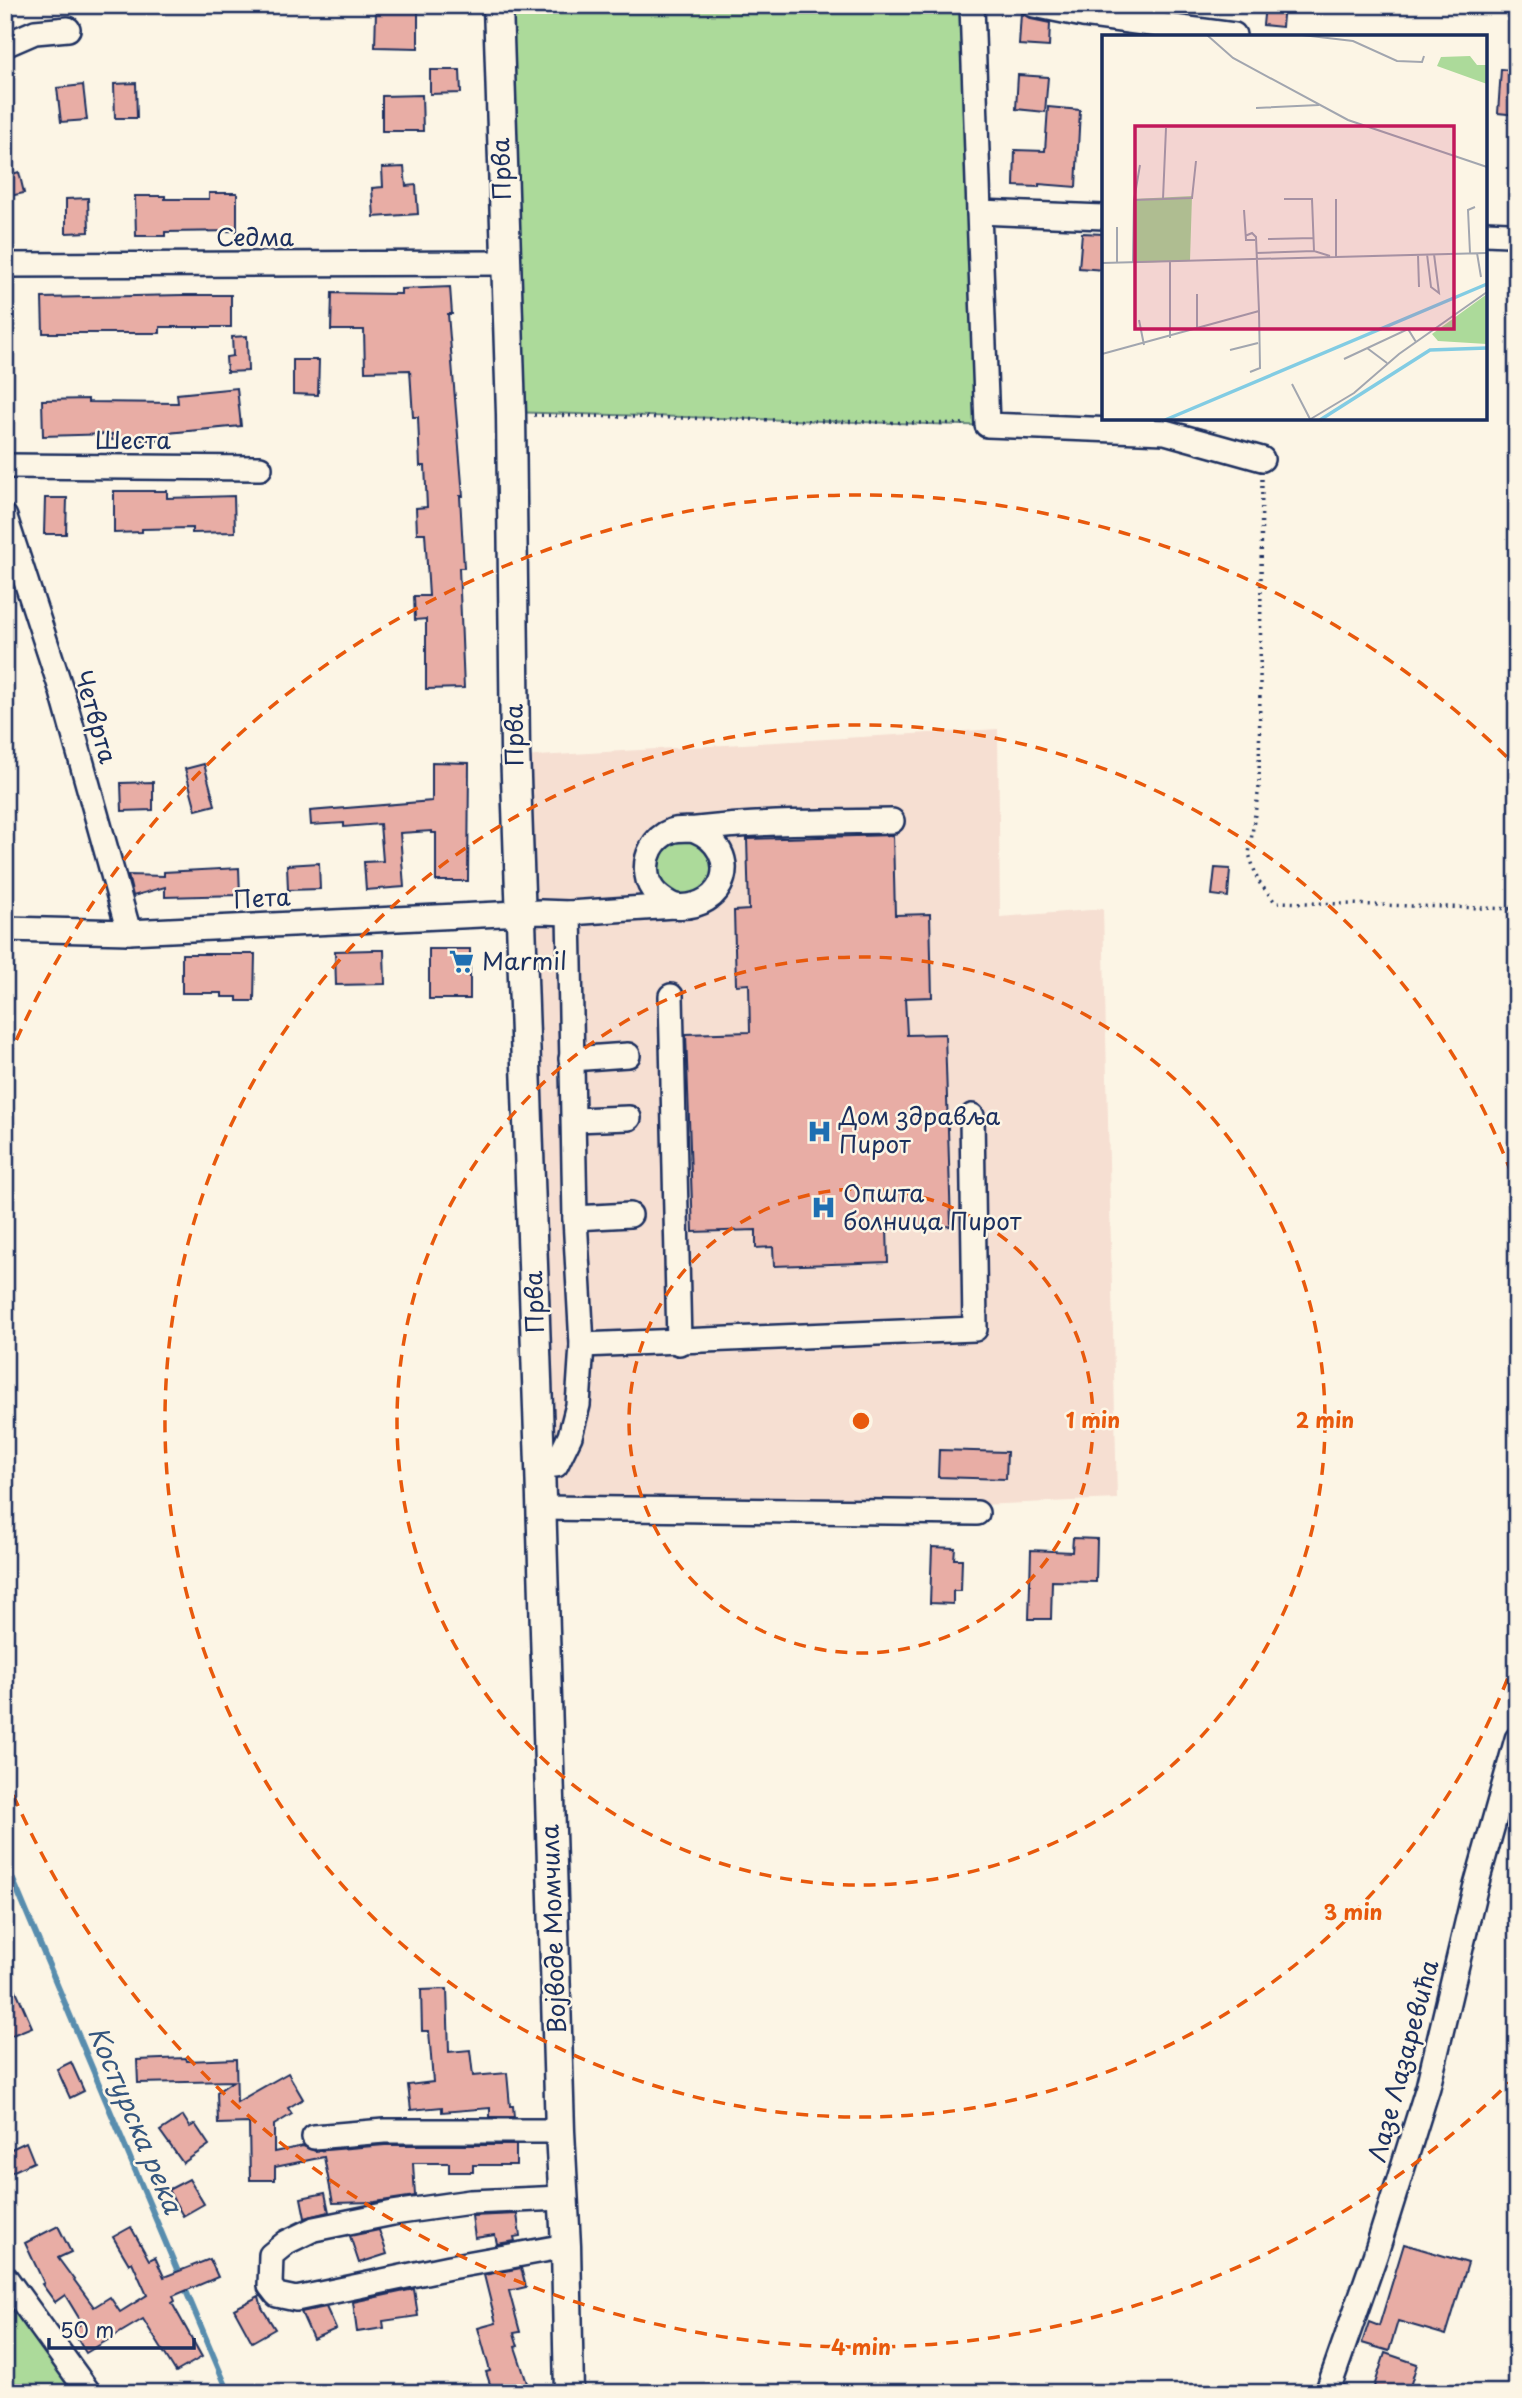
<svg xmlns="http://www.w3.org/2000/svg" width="1522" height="2398" font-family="'Playpen Sans',sans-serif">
<rect width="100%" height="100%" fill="#fcf5e5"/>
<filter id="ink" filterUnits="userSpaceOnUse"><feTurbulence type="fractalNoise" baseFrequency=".0143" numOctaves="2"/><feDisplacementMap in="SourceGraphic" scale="14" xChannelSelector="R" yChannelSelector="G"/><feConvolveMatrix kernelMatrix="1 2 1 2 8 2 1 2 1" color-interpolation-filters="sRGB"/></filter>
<g filter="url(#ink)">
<path fill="#f6dfd2" d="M 998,729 L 1000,917 L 1103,909 L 1117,1499 L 593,1522 L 544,1515 L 521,757 Z"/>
<g fill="#acda9a" stroke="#64847c" stroke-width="2">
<path d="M 491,5 L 973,5 L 997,426 L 508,412 Z"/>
<circle cx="685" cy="867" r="28"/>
<path d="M 5,2290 L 79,2393 L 5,2393 Z"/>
</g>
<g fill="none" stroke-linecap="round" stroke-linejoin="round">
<path stroke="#598dae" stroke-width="6" d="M 5,1861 L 229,2393"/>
</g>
<g fill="#e8ada5" stroke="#1b2f5e" stroke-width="2">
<path d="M 1265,5 L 1284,5 L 1282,27 L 1263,25 Z"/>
<path d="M 376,11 L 418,11 L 418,48 L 375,47 Z"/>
<path d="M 1021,13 L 1031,19 L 1050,23 L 1049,47 L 1019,45 Z"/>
<path d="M 1501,69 L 1517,71 L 1517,115 L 1498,113 Z"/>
<path d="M 430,70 L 460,70 L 461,93 L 430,94 Z"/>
<path d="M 1018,75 L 1048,77 L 1045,112 L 1016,109 Z"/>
<path d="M 136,83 L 137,118 L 115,118 L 114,84 Z"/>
<path d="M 83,85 L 87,120 L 61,122 L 57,88 Z"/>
<path d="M 422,95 L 423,131 L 382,131 L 382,96 Z"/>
<path d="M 1048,107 L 1080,110 L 1076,187 L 1039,184 L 1039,187 L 1014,186 L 1015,150 L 1045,151 Z"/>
<path d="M 404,167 L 406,186 L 416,185 L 418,214 L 374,217 L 372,188 L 383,187 L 382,168 Z"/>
<path d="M 19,172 L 24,193 L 5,197 L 5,176 Z"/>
<path d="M 209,193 L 237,193 L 237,231 L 165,232 L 165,236 L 136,236 L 135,196 L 165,196 L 165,199 L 209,199 Z"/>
<path d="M 88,198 L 89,232 L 66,233 L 66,199 Z"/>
<path d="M 1082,233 L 1104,234 L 1104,270 L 1079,268 Z"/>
<path d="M 450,287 L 452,314 L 448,314 L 463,496 L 460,496 L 464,568 L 459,568 L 464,688 L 426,689 L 426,619 L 415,620 L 414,596 L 429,596 L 425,533 L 417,533 L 416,508 L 427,507 L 425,466 L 420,466 L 418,417 L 413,417 L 410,370 L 365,371 L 364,330 L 331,330 L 332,293 L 401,294 L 401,289 Z"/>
<path d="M 182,295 L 231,295 L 231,327 L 160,327 L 160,333 L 43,333 L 42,298 Z"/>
<path d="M 247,336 L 248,371 L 227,372 L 226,357 L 233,356 L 232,337 Z"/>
<path d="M 293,360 L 319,360 L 318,395 L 293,394 Z"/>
<path d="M 237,388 L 241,426 L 157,434 L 157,440 L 112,440 L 112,434 L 43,436 L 42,400 L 88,399 L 88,402 L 178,403 L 177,394 Z"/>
<path d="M 114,491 L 167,491 L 167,498 L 234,496 L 235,532 L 192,533 L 192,528 L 142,529 L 142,532 L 114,533 Z"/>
<path d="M 45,498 L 67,498 L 66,534 L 44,534 Z"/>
<path d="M 432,762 L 469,763 L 468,881 L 436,881 L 436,833 L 432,833 L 432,831 L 400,833 L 404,887 L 366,890 L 364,862 L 383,861 L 380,824 L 344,827 L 344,823 L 311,825 L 310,811 L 432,801 Z"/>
<path d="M 204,764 L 215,805 L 196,810 L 185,769 Z"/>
<path d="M 153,782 L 153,810 L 122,811 L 121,783 Z"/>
<path d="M 893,835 L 895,915 L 930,914 L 932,997 L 905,998 L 907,1035 L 945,1034 L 951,1226 L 887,1228 L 888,1262 L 774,1266 L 773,1247 L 756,1248 L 756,1230 L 693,1232 L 686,1034 L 750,1032 L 749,984 L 736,985 L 734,911 L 749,910 L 747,839 Z"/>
<path d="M 319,863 L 320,889 L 288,890 L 287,865 Z"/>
<path d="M 239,868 L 240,895 L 165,897 L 165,887 L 133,896 L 128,875 L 164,876 L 164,872 Z"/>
<path d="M 1215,868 L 1230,869 L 1228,897 L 1212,895 Z"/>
<rect x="429" y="949" width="41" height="50"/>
<path d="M 373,950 L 384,950 L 385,984 L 336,985 L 335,951 Z"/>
<path d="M 182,954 L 255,954 L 254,1001 L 237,1001 L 237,997 L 222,997 L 222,993 L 182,993 Z"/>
<path d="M 939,1450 L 1007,1452 L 1006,1479 L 938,1477 Z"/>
<path d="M 1073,1538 L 1097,1539 L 1096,1582 L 1052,1581 L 1051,1619 L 1029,1619 L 1031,1550 L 1072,1552 Z"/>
<path d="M 932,1547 L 955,1548 L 954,1559 L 962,1559 L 961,1591 L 953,1591 L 953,1604 L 930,1603 Z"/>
<path d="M 5,1965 L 32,2027 L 5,2038 Z"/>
<path d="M 447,1989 L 449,2052 L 470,2050 L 473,2076 L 507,2073 L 510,2106 L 513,2106 L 514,2117 L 490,2117 L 490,2108 L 442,2112 L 442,2107 L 411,2110 L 408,2085 L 433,2082 L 429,2031 L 422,2031 L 421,1990 Z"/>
<path d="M 186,2058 L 187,2061 L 236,2059 L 237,2102 L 288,2073 L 303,2099 L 288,2108 L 292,2114 L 274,2125 L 274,2152 L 303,2146 L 315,2151 L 385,2145 L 516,2145 L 516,2165 L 473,2165 L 473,2172 L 449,2172 L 449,2163 L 413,2163 L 415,2196 L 375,2202 L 333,2203 L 324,2157 L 275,2167 L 275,2180 L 250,2180 L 249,2123 L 218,2124 L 217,2092 L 233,2081 L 138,2083 L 137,2060 Z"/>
<path d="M 71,2062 L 84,2091 L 70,2098 L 57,2069 Z"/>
<path d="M 183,2116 L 190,2127 L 195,2124 L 209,2145 L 183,2163 L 160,2131 Z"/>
<path d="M 26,2142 L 34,2162 L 5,2175 L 5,2152 Z"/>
<path d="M 189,2179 L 204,2204 L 183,2216 L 168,2190 Z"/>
<path d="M 325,2193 L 329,2212 L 305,2218 L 301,2198 Z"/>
<path d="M 517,2214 L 520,2236 L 514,2237 L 515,2241 L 497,2244 L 495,2235 L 475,2238 L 472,2216 Z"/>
<path d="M 58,2226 L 71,2252 L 58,2258 L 94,2307 L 110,2297 L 120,2312 L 147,2295 L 132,2262 L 129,2264 L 113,2237 L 131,2227 L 149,2260 L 155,2257 L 164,2277 L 210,2259 L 218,2277 L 173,2296 L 175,2301 L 172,2303 L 202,2357 L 176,2372 L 143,2319 L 86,2353 L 72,2330 L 82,2323 L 65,2295 L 55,2302 L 42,2284 L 44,2283 L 25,2243 Z"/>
<path d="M 379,2230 L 387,2254 L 359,2263 L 350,2236 Z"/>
<path d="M 1404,2244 L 1468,2263 L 1446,2335 L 1398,2321 L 1389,2351 L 1362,2343 L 1369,2322 L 1379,2326 Z"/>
<path d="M 521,2268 L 526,2287 L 509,2291 L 520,2332 L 514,2333 L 518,2346 L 515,2347 L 528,2386 L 510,2393 L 493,2393 L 486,2372 L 490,2371 L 478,2328 L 496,2323 L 484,2275 Z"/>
<path d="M 414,2289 L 418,2316 L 383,2321 L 384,2328 L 357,2332 L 353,2302 Z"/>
<path d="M 259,2296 L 262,2308 L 275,2329 L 252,2342 L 234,2309 Z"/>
<path d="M 326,2307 L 336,2329 L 313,2339 L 301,2312 Z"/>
<path d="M 1385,2353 L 1417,2364 L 1408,2393 L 1372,2393 Z"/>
</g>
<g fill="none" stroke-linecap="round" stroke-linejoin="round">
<defs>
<g id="minor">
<path d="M 972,5 L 979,212 L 1104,217"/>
<path d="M 1034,5 L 1083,15 L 1234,35"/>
<path d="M 5,45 L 35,32 L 68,29"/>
<path d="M 979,212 L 987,425 L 1165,432 L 1262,459"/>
<path d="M 1485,233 L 1508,234"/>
<path d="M 5,265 L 505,263"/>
<path d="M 5,466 L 260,468"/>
<path d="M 5,517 L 62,692 L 129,932"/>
<path d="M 674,906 C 661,899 649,891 647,875 C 644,857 653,838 671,831 C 680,828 688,830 697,829 C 762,821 827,822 892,821"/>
<path d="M 5,929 L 129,932 L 541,912 L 569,913 L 674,906 C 727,912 744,851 695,830"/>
<path d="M 671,996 L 679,1343"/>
<path d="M 571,1059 L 628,1055"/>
<path d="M 574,1120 L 629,1118"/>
<path d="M 575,1218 L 630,1215"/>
<path d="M 582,1345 L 975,1329 L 972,1116"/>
<path d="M 540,1465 L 556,1465 L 570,1436 L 578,1405 L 582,1345 L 575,1218 L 569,913"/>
<path d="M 542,1508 L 977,1513"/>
<path d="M 314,2137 L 384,2131 L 560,2131"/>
<path d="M 562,2198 L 470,2202 L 393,2213 L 314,2229 L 287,2242 L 271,2255 L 270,2286 L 277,2295 L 296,2299 L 450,2267 L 566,2246"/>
<path d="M 5,2277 L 89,2393"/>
<path d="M 1327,2393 L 1375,2256 L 1428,2087 L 1475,1889 L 1517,1739"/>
</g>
<path id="major" d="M 498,5 L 511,414 L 515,749 L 540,1465 L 560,2131 L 566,2246 L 569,2393"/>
</defs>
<use href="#minor" stroke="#1b2f5e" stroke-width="28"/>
<use href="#major" stroke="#1b2f5e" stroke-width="33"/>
<g stroke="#1b2f5e" stroke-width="3.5" stroke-dasharray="2 5" stroke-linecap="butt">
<path d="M 534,415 L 967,424"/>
<path d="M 1262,479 L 1259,787 L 1249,854 L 1258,881 L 1275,902 L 1517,909"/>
</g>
<use href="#minor" stroke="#fcf5e5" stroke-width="23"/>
<use href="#major" stroke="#fcf5e5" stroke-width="28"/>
</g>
</g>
<g fill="none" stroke="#e8590c" stroke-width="3.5" stroke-dasharray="12 9">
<circle cx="861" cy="1421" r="232"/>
<circle cx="861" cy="1421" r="464"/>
<path d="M1515 1659A696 696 0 1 1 1515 1183"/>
<path d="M1516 2076A927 927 0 0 1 8 1783M8 1059A927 927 0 0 1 1516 766"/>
</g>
<defs>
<symbol id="supermarket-bare" viewBox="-9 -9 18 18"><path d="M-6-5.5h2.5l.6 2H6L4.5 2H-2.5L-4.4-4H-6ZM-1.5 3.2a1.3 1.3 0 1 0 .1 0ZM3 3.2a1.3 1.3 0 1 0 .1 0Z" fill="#1f6fb2" stroke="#fcf5e5" stroke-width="2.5" paint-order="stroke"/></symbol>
<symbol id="hospital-bare" viewBox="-9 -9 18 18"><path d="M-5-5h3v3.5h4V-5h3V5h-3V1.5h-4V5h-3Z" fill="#1f6fb2" stroke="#fcf5e5" stroke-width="2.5" paint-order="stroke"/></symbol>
</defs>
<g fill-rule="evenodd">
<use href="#supermarket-bare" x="444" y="944" width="35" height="35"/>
<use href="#hospital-bare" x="802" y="1114" width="35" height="35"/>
<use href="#hospital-bare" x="806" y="1190" width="35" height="35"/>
</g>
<g text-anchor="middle" stroke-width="5" stroke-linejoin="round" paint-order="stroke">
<g font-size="24" fill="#1b2f5e" stroke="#fcf5e5">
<text transform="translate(502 169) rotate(-92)" y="8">Прва</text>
<text x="255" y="246">Седма</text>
<text x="133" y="449">Шеста</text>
<text transform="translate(95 717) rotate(74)" y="8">Четврта</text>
<text transform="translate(515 735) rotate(-91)" y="8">Прва</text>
<text transform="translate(262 899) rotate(-3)" y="8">Пета</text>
<text transform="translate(535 1302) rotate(-92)" y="8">Прва</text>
<text transform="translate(554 1929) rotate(-92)" y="8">Војводе Момчила</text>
<text transform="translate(1404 2061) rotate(-75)" y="8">Лазе Лазаревића</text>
</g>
<g font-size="24" fill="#1b2f5e" stroke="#fcf5e5" text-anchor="start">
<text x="482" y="970">Marmil</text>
<text x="839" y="1125">Дом здравља<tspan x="839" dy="28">Пирот</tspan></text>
<text x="843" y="1202">Општа<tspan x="843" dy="28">болница Пирот</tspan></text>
</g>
<g font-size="26" font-style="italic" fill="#35567f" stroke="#fcf5e5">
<text transform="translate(135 2120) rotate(67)" y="9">Костурска река</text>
</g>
</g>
<g transform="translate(1102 35)">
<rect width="385" height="385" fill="#fcf5e5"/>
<path d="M 368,21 L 375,30 L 385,30 L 385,49 L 335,31 L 339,22 ZM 90,161 L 88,226 L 31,228 L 32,164 ZM 385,259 L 385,309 L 336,306 L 330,299 Z" fill="#acda9a"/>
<path fill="none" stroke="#82cce3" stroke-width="3.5" d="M 63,385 L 385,249M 218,385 L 328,315 L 385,313"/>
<path fill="none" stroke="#a2a6af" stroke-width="2" d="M 105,0 L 131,23 L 246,85 L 385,132M 200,0 L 251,6 L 295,26 L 320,27 L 322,21M 154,73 L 217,70M 61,164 L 90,163 L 94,126M 182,164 L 210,164 L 212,216M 32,165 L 38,130M 142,175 L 144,205 L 153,205M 15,192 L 15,227M 143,201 L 150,198 L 154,202 L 157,276 L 158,333 L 148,337M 166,204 L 212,203M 154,218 L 212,216 L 228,221M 368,218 L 366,175 L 373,172M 375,218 L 379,242M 325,219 L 329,252 L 337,258 L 332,219M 316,220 L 317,252M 234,222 L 234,164M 68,226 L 68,303M 0,228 L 385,218M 31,228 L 32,165 L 61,164 L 64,93M 37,285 L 42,310M 95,295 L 95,259M 265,313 L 285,328M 128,315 L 156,308M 0,319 L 157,276M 242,324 L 306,294 L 314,307M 190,349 L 208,384M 207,385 L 252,358 L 297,319 L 385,257"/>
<path fill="#c2185b" fill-opacity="0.15" stroke="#c2185b" stroke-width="3.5" d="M 33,91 L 352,91 L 352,294 L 33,294 Z"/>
<rect width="385" height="385" fill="none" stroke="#1b2f5e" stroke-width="3.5"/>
</g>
<circle cx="861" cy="1421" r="10" fill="#e8590c" stroke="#fcf5e5" stroke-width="3.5"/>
<g font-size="21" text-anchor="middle" font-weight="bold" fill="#e8590c" stroke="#fcf5e5" stroke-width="5" stroke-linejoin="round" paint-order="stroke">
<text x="1093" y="1428">1 min</text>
<text x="1325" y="1428">2 min</text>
<text x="1353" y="1920">3 min</text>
<text x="861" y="2355">4 min</text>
</g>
<rect width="1522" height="2398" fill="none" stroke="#fcf5e5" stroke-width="28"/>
<rect x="14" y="14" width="1494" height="2370" fill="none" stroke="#1b2f5e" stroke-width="2.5" filter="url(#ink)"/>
<path d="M49 2338v10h145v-10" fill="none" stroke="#1b2f5e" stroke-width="3.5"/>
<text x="60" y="2338" font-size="21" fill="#1b2f5e" stroke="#fcf5e5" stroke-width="5" paint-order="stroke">50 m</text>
</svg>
